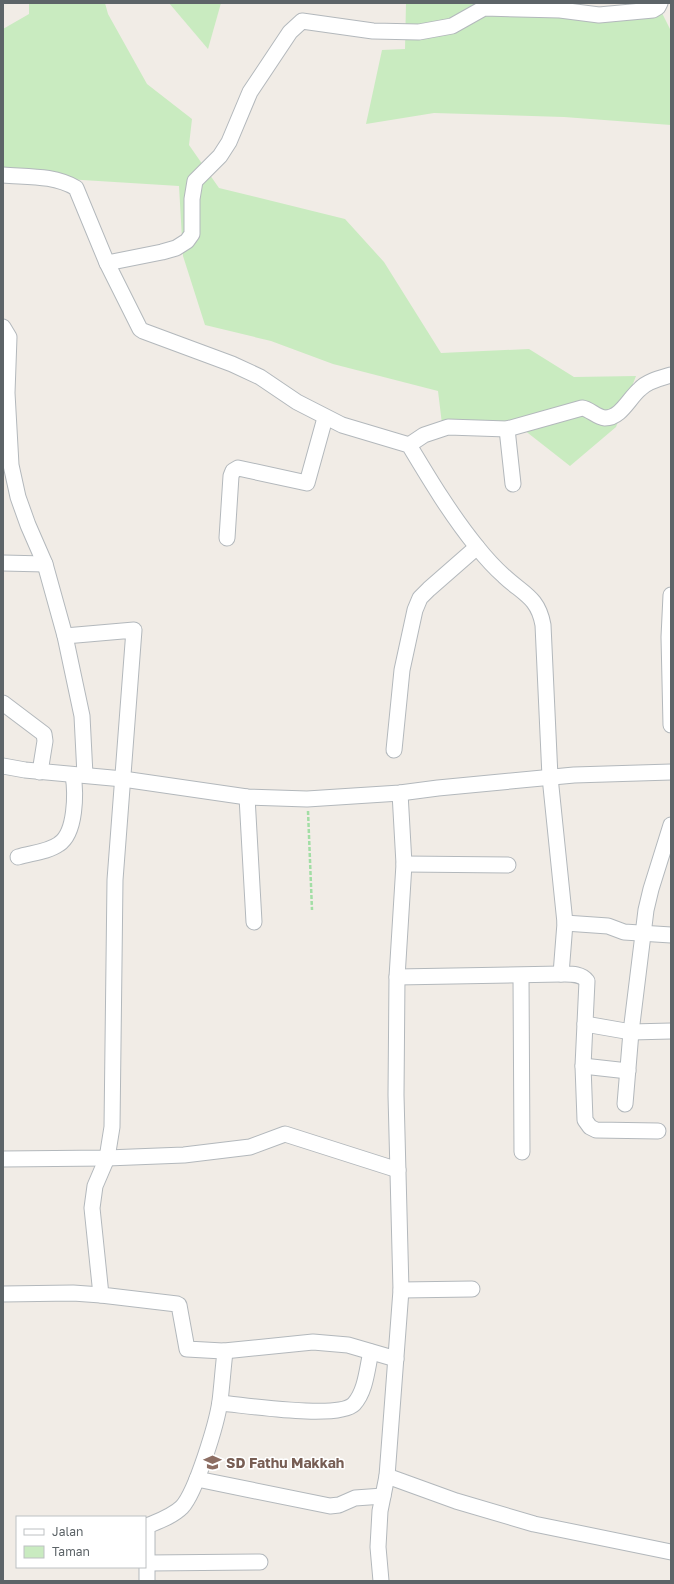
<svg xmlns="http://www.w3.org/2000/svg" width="674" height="1584" font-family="'Golos Text',sans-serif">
<rect width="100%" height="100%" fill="#f1ece6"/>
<g fill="#c9ebc0">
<path d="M 29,3 L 105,3 L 108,14 L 147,84 L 192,119 L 189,145 L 219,188 L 345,219 L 384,262 L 441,353 L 529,349 L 574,377 L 636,376 L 616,427 L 570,466 L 519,426 L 442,424 L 438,391 L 333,364 L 271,341 L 205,325 L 183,256 L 179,186 L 66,179 L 3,172 L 3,29 L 29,14 Z"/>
<path d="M 169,3 L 221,3 L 208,49 Z"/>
<path d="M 406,3 L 577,3 L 581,18 L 662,13 L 671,31 L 671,125 L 564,117 L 434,113 L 366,124 L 382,50 L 405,49 Z"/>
</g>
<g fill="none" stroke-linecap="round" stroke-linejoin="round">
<defs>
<g id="minor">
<path d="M 3,175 C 28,177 54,175 76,188 L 107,263 L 140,329 L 143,331 L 232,364 L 260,377 L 297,402 L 342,425 L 409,445 C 430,480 451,515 477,547 C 485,557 495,568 504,576 C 523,594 538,597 543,625 L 550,777 L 565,923 L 608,926 L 624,932 L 671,935"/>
<path d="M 107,263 L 162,252 L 176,248 L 187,241 L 192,234 L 192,199 L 195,181 L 220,156 L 229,142 L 250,92 L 290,32 L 302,21 L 373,31 L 419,32 L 452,26 L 484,8 L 560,10 L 599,15 L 653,10 L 658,7 L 660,3"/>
<path d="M 3,327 L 9,337 L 7,393 L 11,465 L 18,497 L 28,525 L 45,564 L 65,636 L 82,716 L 85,775"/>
<path d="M 507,429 L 513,484"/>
<path d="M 409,445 L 424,435 L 448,427 L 507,429 L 582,408 C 590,409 596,417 605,418 C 621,418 629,398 640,389 C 647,381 661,378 671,375"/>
<path d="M 227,538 L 231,476 L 233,471 L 238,468 L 307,483 L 325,418"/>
<path d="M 3,563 L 45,564"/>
<path d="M 671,595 L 669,637 L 671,725"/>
<path d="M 65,636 L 134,630 L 115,880 L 112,1127 L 107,1158 L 95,1186 L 92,1208 L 101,1295 L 177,1304 L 179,1305 L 187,1349 L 223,1351 L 225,1352 C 223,1368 222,1385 220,1401 C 217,1423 196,1492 182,1507 C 173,1516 159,1521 147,1526 L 147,1581"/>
<path d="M 3,703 L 44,734 L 45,741 L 40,772"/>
<path d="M 394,750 L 402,670 L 415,610 L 420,598 L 429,589 L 477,547"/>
<path d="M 3,766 L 25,770 L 123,779 L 247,797 L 307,799 L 400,793 L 438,788 L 574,775 L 671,772"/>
<path d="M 247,797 L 254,922"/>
<path d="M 18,857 C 31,853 48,852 59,844 C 76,833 76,793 73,775"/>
<path d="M 404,864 L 508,865"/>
<path d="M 565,923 L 561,974 C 570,974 581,973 587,981 L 583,1066 L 585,1120 L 590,1127 L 596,1130 L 658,1131"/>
<path d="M 521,976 L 522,1152"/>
<path d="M 397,977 L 561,974"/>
<path d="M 585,1024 L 631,1032 L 671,1031"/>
<path d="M 583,1066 L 628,1071"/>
<path d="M 625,1104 L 631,1032 L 646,910 L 651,889 L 671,825"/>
<path d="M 3,1159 L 107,1158 L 184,1155 L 250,1147 L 285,1134 L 398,1170"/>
<path d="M 401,1290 L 472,1289"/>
<path d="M 3,1294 L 73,1293 L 101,1295"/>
<path d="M 224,1351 L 313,1342 L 348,1345 L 396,1359"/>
<path d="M 220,1403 C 245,1405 338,1420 354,1404 C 366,1391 367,1368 371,1352"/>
<path d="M 387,1476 L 456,1501 L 534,1524 L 671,1552"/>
<path d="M 197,1479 L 330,1506 L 339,1505 L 355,1498 L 383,1496"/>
<path d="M 148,1563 L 260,1562"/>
<path d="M 381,1581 L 378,1547 L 380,1511 L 387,1476 L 401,1290 L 396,1095 L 397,977 L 404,864 L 400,793"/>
</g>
</defs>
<use href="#minor" stroke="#b3b8bc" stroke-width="17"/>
<path stroke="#a2dea5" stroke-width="2.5" stroke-dasharray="4 2" stroke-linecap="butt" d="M 308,811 L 312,910"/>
<use href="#minor" stroke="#fff" stroke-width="15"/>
</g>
<defs>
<symbol id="school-bare" viewBox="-9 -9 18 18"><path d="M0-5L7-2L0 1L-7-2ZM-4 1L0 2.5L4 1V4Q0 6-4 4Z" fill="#8d6e63" stroke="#fff" stroke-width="2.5" paint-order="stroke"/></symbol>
</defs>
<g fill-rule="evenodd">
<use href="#school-bare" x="200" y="1450" width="25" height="25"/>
</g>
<g text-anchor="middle" stroke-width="3" stroke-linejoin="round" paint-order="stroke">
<g font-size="14" font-weight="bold" fill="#785e54" stroke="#fff" text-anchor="start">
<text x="226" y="1468">SD Fathu Makkah</text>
</g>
</g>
<rect width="674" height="1584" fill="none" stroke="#5d6468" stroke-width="8"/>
<rect x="16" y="1516" width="130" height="52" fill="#ffffff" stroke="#bec1c3"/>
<rect x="24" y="1529" width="20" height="6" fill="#ffffff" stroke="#bec1c3"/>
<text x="52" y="1536" font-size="12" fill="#5d6468">Jalan</text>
<rect x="24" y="1546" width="20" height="12" fill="#c9ebc0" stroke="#bec1c3"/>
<text x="52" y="1556" font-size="12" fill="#5d6468">Taman</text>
</svg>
